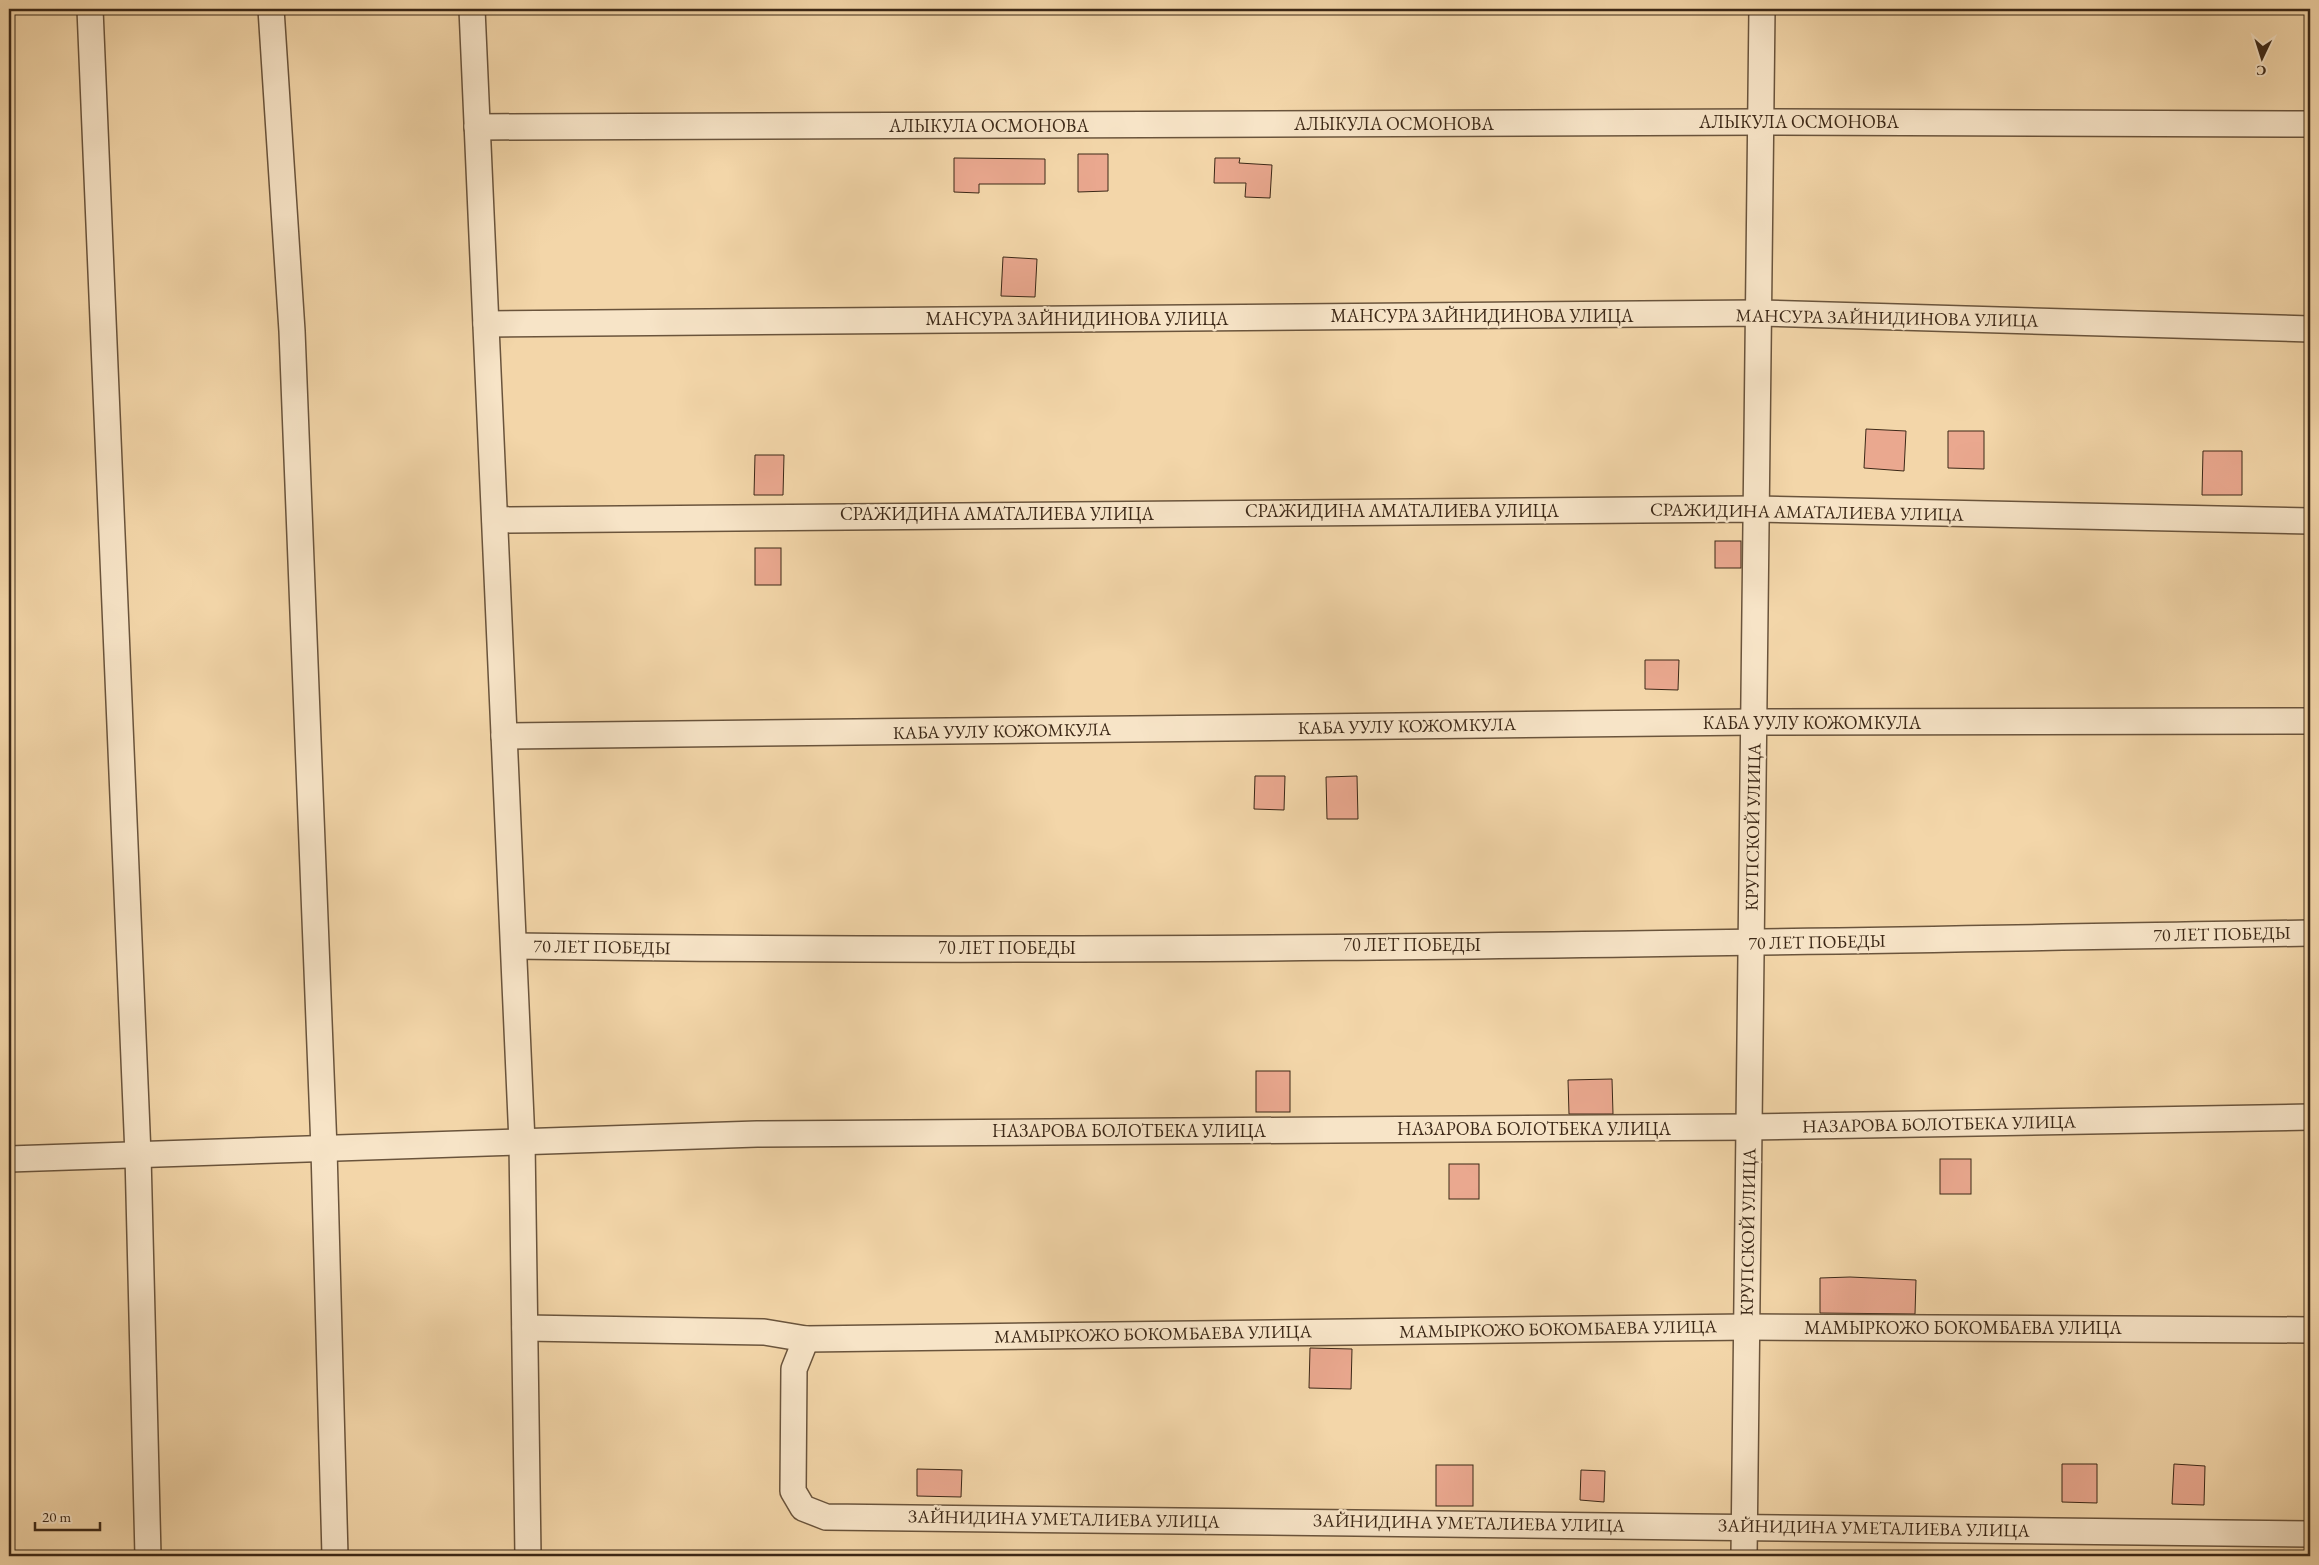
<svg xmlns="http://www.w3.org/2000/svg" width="2319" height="1565" font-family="'EB Garamond',serif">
<rect width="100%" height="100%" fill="#f3d6a9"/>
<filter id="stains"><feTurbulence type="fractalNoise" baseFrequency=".004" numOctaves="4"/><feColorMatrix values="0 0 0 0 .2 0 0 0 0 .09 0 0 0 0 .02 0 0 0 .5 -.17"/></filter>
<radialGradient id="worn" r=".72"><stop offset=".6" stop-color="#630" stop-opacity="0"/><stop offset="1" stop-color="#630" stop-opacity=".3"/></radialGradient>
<g fill="#eaa88f" stroke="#3c2817">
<path d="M 1078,154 L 1108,154 L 1108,191 L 1078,192 Z"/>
<path d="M 954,158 L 1045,159 L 1045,184 L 979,184 L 979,193 L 954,192 Z"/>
<path d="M 1215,158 L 1240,158 L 1239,163 L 1272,165 L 1270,198 L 1245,197 L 1246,183 L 1214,183 Z"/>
<path d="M 1003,257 L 1037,259 L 1035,297 L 1001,296 Z"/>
<path d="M 1866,429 L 1906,431 L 1904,471 L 1864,468 Z"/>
<path d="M 1948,431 L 1984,431 L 1984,469 L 1948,468 Z"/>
<path d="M 2203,451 L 2242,451 L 2242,495 L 2202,495 Z"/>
<path d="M 755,455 L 784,455 L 783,495 L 754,495 Z"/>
<rect x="1715" y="541" width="26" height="27"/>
<rect x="755" y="548" width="26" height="37"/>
<path d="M 1645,660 L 1679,660 L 1678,690 L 1645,689 Z"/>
<path d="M 1255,776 L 1285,776 L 1284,810 L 1254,809 Z"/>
<path d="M 1357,776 L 1358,819 L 1327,819 L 1326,777 Z"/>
<rect x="1256" y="1071" width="34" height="41"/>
<path d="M 1612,1079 L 1613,1114 L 1569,1114 L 1568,1080 Z"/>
<rect x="1940" y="1159" width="31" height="35"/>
<rect x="1449" y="1164" width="30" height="35"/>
<path d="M 1850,1277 L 1916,1280 L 1915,1314 L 1820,1313 L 1820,1278 Z"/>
<path d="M 1310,1348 L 1352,1349 L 1351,1389 L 1309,1388 Z"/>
<path d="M 2062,1464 L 2097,1464 L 2097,1503 L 2062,1502 Z"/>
<path d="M 2174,1464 L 2205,1466 L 2204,1505 L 2172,1504 Z"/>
<rect x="1436" y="1465" width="37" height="41"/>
<path d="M 917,1469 L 962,1470 L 961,1497 L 917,1496 Z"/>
<path d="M 1581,1470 L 1605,1471 L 1604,1502 L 1580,1500 Z"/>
</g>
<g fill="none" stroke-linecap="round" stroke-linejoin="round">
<defs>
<g id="minor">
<path d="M 90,9 L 138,1155 L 148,1556"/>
<path d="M 271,9 L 292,331 L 324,1149 L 335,1556"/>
<path d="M 472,9 L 522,1142 L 528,1556"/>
<path d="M 477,127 L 1761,122 L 2310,124"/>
<path d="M 486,324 L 1759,313 L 2310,329"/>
<path d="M 495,520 L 1756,509 L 2310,521"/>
<path d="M 504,736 L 1754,722 L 2310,721"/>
<path d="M 514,946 C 1112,955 1712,943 2310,933"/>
<path d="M 9,1159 L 757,1134 L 1749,1127 L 2310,1117"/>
<path d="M 525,1328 L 764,1332 L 806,1339 L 1747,1327 L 2310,1330"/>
<path d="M 806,1339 L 794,1369 L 793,1491 L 803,1508 L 826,1517 L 2310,1534"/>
<path d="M 1744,1556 L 1762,9"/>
</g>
</defs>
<use href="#minor" stroke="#6a543c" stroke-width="28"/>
<use href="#minor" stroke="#f7e4c7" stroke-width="25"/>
</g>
<g text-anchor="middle" stroke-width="5" stroke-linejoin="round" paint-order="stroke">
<g font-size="18" fill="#3c2817" stroke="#f7e4c7">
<text x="1799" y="128">АЛЫКУЛА ОСМОНОВА</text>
<text x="1394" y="130">АЛЫКУЛА ОСМОНОВА</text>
<text x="989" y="132">АЛЫКУЛА ОСМОНОВА</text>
<text x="1482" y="322">МАНСУРА ЗАЙНИДИНОВА УЛИЦА</text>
<text transform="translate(1887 318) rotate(1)" y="6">МАНСУРА ЗАЙНИДИНОВА УЛИЦА</text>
<text x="1077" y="325">МАНСУРА ЗАЙНИДИНОВА УЛИЦА</text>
<text x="1402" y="517">СРАЖИДИНА АМАТАЛИЕВА УЛИЦА</text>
<text transform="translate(1807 512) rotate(1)" y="6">СРАЖИДИНА АМАТАЛИЕВА УЛИЦА</text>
<text x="997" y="520">СРАЖИДИНА АМАТАЛИЕВА УЛИЦА</text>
<text x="1812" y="729">КАБА УУЛУ КОЖОМКУЛА</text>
<text transform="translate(1407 726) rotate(-1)" y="6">КАБА УУЛУ КОЖОМКУЛА</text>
<text transform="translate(1002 731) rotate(-1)" y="6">КАБА УУЛУ КОЖОМКУЛА</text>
<text transform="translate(1753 827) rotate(-89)" y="6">КРУПСКОЙ УЛИЦА</text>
<text transform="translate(2222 934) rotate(-1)" y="6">70 ЛЕТ ПОБЕДЫ</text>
<text transform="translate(1817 942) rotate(-1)" y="6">70 ЛЕТ ПОБЕДЫ</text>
<text x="1412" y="951">70 ЛЕТ ПОБЕДЫ</text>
<text transform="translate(602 947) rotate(1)" y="6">70 ЛЕТ ПОБЕДЫ</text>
<text x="1007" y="954">70 ЛЕТ ПОБЕДЫ</text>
<text transform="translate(1939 1124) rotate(-1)" y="6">НАЗАРОВА БОЛОТБЕКА УЛИЦА</text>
<text x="1534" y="1135">НАЗАРОВА БОЛОТБЕКА УЛИЦА</text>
<text x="1129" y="1137">НАЗАРОВА БОЛОТБЕКА УЛИЦА</text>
<text transform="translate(1748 1232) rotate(-89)" y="6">КРУПСКОЙ УЛИЦА</text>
<text x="1963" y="1334">МАМЫРКОЖО БОКОМБАЕВА УЛИЦА</text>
<text transform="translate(1558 1329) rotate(-1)" y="6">МАМЫРКОЖО БОКОМБАЕВА УЛИЦА</text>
<text transform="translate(1153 1334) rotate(-1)" y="6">МАМЫРКОЖО БОКОМБАЕВА УЛИЦА</text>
<text transform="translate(1064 1519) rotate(1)" y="6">ЗАЙНИДИНА УМЕТАЛИЕВА УЛИЦА</text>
<text transform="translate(1469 1523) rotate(1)" y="6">ЗАЙНИДИНА УМЕТАЛИЕВА УЛИЦА</text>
<text transform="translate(1874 1528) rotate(1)" y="6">ЗАЙНИДИНА УМЕТАЛИЕВА УЛИЦА</text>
</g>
</g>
<rect width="2319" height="1565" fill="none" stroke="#f3d6a9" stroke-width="30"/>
<rect x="10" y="10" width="2299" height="1545" fill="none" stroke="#3c2817" stroke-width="2.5"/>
<rect x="15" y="15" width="2289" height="1535" fill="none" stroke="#3c2817"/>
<g transform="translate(2262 58) rotate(184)" stroke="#f7e4c7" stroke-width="4" paint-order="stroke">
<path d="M0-4L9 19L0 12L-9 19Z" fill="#3c2817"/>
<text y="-8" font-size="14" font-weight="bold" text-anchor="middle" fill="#3c2817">С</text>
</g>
<path d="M35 1522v8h65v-8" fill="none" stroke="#3c2817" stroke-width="2.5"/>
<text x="42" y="1522" font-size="15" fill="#3c2817" stroke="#f7e4c7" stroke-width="4" paint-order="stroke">20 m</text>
<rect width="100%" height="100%" filter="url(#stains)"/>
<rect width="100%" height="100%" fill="url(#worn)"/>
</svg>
